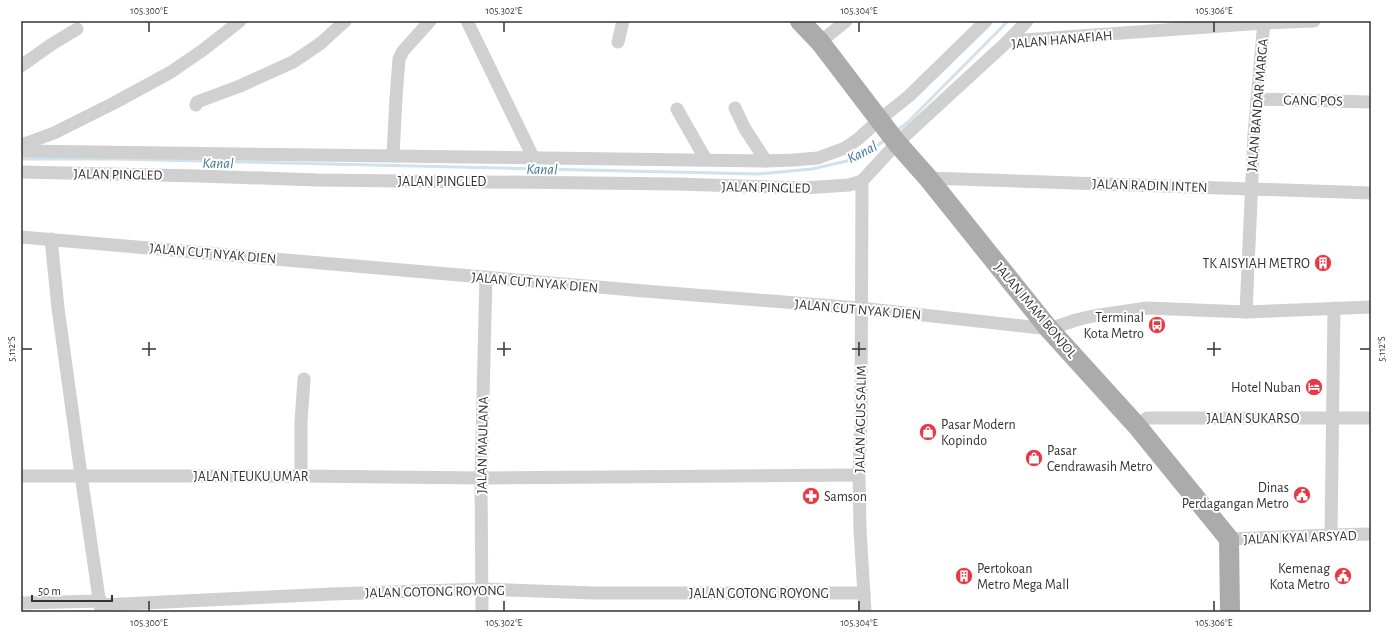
<svg xmlns="http://www.w3.org/2000/svg" width="1392" height="633" font-family="'Alegreya Sans',sans-serif">
<rect width="100%" height="100%" fill="#fff"/>
<g fill="none" stroke-linecap="round" stroke-linejoin="round">
<g stroke="#cfe2ee" stroke-width="3">
<path d="M 897,131 L 909,121 L 1008,21"/>
<path d="M 21,159 L 113,159 L 758,174 L 812,169 L 851,160 L 877,146 L 886,139"/>
</g>
<g stroke="#d0d0d0" stroke-width="13">
<path d="M 467,21 L 533,157"/>
<path d="M 1008,41 L 1027,21"/>
<path d="M 618,42 L 623,21"/>
<path d="M 820,42 L 846,21"/>
<path d="M 21,66 L 52,44 L 77,29"/>
<path d="M 1257,99 L 1369,102"/>
<path d="M 196,105 L 197,102 L 240,86 L 293,62 L 321,43 L 345,21"/>
<path d="M 735,108 L 745,129 L 766,161"/>
<path d="M 677,109 L 706,160"/>
<path d="M 24,144 L 54,133 L 114,103 L 171,72 L 203,50 L 240,21"/>
<path d="M 21,151 L 766,161 L 793,160 L 818,158 L 845,148 L 858,139 L 879,120 L 909,96 L 986,21"/>
<path d="M 393,155 L 396,98 L 399,59 L 403,51 L 430,21"/>
<path d="M 21,172 L 200,176 L 317,180 L 677,184 L 803,188 L 849,185 L 862,181"/>
<path d="M 928,178 L 1371,193"/>
<path d="M 21,237 L 644,291 L 860,308 L 1049,329 L 1076,320 L 1093,316 L 1147,308 L 1246,312 L 1371,307"/>
<path d="M 51,239 L 58,308 L 81,475 L 101,612"/>
<path d="M 1246,312 L 1254,134 L 1264,21"/>
<path d="M 1137,426 L 1147,418 L 1371,418"/>
<path d="M 21,476 L 301,476 L 481,478 L 859,475"/>
<path d="M 301,476 L 301,422 L 304,379"/>
<path d="M 1331,535 L 1334,308"/>
<path d="M 1229,539 L 1331,535 L 1371,534"/>
<path d="M 21,603 L 101,601"/>
<path d="M 101,605 L 332,594 L 482,589 L 594,593 L 864,593"/>
<path d="M 482,612 L 481,478 L 486,277"/>
<path d="M 865,612 L 860,529 L 859,475 L 861,419 L 862,181 L 897,143 L 1008,41 L 1264,23 L 1314,21"/>
</g>
<path stroke="#ababab" stroke-width="20" d="M 800,21 L 820,42 L 897,143 L 928,178 L 1049,329 L 1137,426 L 1229,539 L 1230,612"/>
</g>
<path fill="none" stroke="#333" stroke-width="1.5" d="M 149,22 L 149,32M 504,22 L 504,32M 859,22 L 859,32M 1214,22 L 1214,32M 149,342 L 149,356M 504,342 L 504,356M 859,342 L 859,356M 1214,342 L 1214,356M 22,349 L 32,349M 142,349 L 156,349M 497,349 L 511,349M 852,349 L 866,349M 1207,349 L 1221,349M 1360,349 L 1370,349M 149,601 L 149,611M 504,601 L 504,611M 859,601 L 859,611M 1214,601 L 1214,611"/>
<defs>
<symbol id="building-disc" viewBox="-11 -11 22 22"><circle r="9.5" fill="#e63946" stroke="#fff"/><path d="M-4-6H4V6H1V3H-1V6H-4ZM-2.5-4.3h1.7v1.8h-1.7ZM.8-4.3h1.7v1.8H.8ZM-2.5-1h1.7V.8h-1.7ZM.8-1h1.7V.8H.8Z" fill="#fff"/></symbol>
<symbol id="bus-disc" viewBox="-11 -11 22 22"><circle r="9.5" fill="#e63946" stroke="#fff"/><path d="M-5-6H5V4H4V6H2V4H-2V6H-4V4H-5ZM-3.5-4V0h7V-4ZM-3.5 1.2v1.5H-2V1.2ZM2 1.2v1.5H3.5V1.2Z" fill="#fff"/></symbol>
<symbol id="hotel-disc" viewBox="-11 -11 22 22"><circle r="9.5" fill="#e63946" stroke="#fff"/><path d="M-6-4.5h1.5V1H6V5H4.5V3h-9V5H-6ZM-4 0a1.8 1.8 0 1 1 3.6 0ZM.5 0V-2.5h3Q6-2.5 6 0Z" fill="#fff"/></symbol>
<symbol id="shop-disc" viewBox="-11 -11 22 22"><circle r="9.5" fill="#e63946" stroke="#fff"/><path d="M-5-2.5h2.3a2.7 3.5 0 0 1 5.4 0H5L5.5 6h-11ZM-1.5-2.5h3a1.5 2.3 0 0 0-3 0Z" fill="#fff"/></symbol>
<symbol id="civic-disc" viewBox="-11 -11 22 22"><circle r="9.5" fill="#e63946" stroke="#fff"/><path d="M-.6-6.5H3V-4.5H.6V-3L4-1V1h2V6H-6V1h2V-1L-.6-3ZM-1.2 2.5V6h2.4V2.5Z" fill="#fff"/></symbol>
<symbol id="pharmacy-disc" viewBox="-11 -11 22 22"><circle r="9.5" fill="#e63946" stroke="#fff"/><path d="M-2-6h4v4h4v4h-4v4h-4v-4h-4v-4h4Z" fill="#fff"/></symbol>
</defs>
<g fill-rule="evenodd">
<use href="#building-disc" x="1313" y="253" width="20" height="20"/>
<use href="#bus-disc" x="1147" y="315" width="20" height="20"/>
<use href="#hotel-disc" x="1304" y="377" width="20" height="20"/>
<use href="#shop-disc" x="918" y="422" width="20" height="20"/>
<use href="#shop-disc" x="1024" y="448" width="20" height="20"/>
<use href="#civic-disc" x="1292" y="485" width="20" height="20"/>
<use href="#pharmacy-disc" x="801" y="486" width="20" height="20"/>
<use href="#building-disc" x="954" y="566" width="20" height="20"/>
<use href="#civic-disc" x="1333" y="566" width="20" height="20"/>
</g>
<g text-anchor="middle" stroke-width="4" stroke-linejoin="round" paint-order="stroke">
<g font-size="14" fill="#333" stroke="#fff">
<text transform="translate(1062 39) rotate(-5)" y="5">JALAN HANAFIAH</text>
<text transform="translate(1313 100) rotate(1)" y="5">GANG POS</text>
<text transform="translate(1257 105) rotate(-85)" y="5">JALAN BANDAR MARGA</text>
<text transform="translate(118 174) rotate(1)" y="5">JALAN PINGLED</text>
<text x="442" y="186">JALAN PINGLED</text>
<text transform="translate(1150 185) rotate(2)" y="5">JALAN RADIN INTEN</text>
<text transform="translate(766 187) rotate(1)" y="5">JALAN PINGLED</text>
<text transform="translate(213 253) rotate(5)" y="5">JALAN CUT NYAK DIEN</text>
<text transform="translate(535 282) rotate(5)" y="5">JALAN CUT NYAK DIEN</text>
<text transform="translate(858 309) rotate(5)" y="5">JALAN CUT NYAK DIEN</text>
<text transform="translate(1036 310) rotate(50)" y="5">JALAN IMAM BONJOL</text>
<text x="1253" y="423">JALAN SUKARSO</text>
<text transform="translate(860 419) rotate(-89)" y="5">JALAN AGUS SALIM</text>
<text transform="translate(482 445) rotate(-89)" y="5">JALAN MAULANA</text>
<text x="251" y="481">JALAN TEUKU UMAR</text>
<text transform="translate(1300 537) rotate(-2)" y="5">JALAN KYAI ARSYAD</text>
<text transform="translate(435 591) rotate(-1)" y="5">JALAN GOTONG ROYONG</text>
<text x="759" y="598">JALAN GOTONG ROYONG</text>
</g>
<g font-size="14" fill="#333" stroke="#fff" text-anchor="end">
<text x="1310" y="268">TK AISYIAH METRO</text>
<text x="1144" y="322">Terminal<tspan x="1144" dy="16">Kota Metro</tspan></text>
<text x="1301" y="392">Hotel Nuban</text>
<text x="941" y="429" text-anchor="start">Pasar Modern<tspan x="941" dy="16">Kopindo</tspan></text>
<text x="1047" y="455" text-anchor="start">Pasar<tspan x="1047" dy="16">Cendrawasih Metro</tspan></text>
<text x="1289" y="492">Dinas<tspan x="1289" dy="16">Perdagangan Metro</tspan></text>
<text x="824" y="501" text-anchor="start">Samson</text>
<text x="977" y="573" text-anchor="start">Pertokoan<tspan x="977" dy="16">Metro Mega Mall</tspan></text>
<text x="1330" y="573">Kemenag<tspan x="1330" dy="16">Kota Metro</tspan></text>
</g>
<g font-size="15" font-style="italic" fill="#3f7597" stroke="#fff">
<text transform="translate(862 152) rotate(-27)" y="5">Kanal</text>
<text transform="translate(218 163) rotate(1)" y="5">Kanal</text>
<text transform="translate(542 169) rotate(1)" y="5">Kanal</text>
</g>
</g>
<rect width="1392" height="633" fill="none" stroke="#ffffff" stroke-width="44"/>
<path d="M32 595v6h80v-6" fill="none" stroke="#333333" stroke-width="2"/>
<text x="38" y="595" font-size="12" fill="#333333" stroke="#ffffff" stroke-width="3" paint-order="stroke">50 m</text>
<rect x="22" y="22" width="1348" height="589" fill="none" stroke="#333" stroke-width="1.5"/>
<g font-size="10" text-anchor="middle" fill="#333">
<text x="149" y="14">105.300°E</text>
<text x="504" y="14">105.302°E</text>
<text x="859" y="14">105.304°E</text>
<text x="1214" y="14">105.306°E</text>
<text transform="translate(11 349) rotate(-90)" y="4">5.112°S</text>
<text transform="translate(1381 349) rotate(-90)" y="4">5.112°S</text>
<text x="149" y="626">105.300°E</text>
<text x="504" y="626">105.302°E</text>
<text x="859" y="626">105.304°E</text>
<text x="1214" y="626">105.306°E</text>
</g>
</svg>
